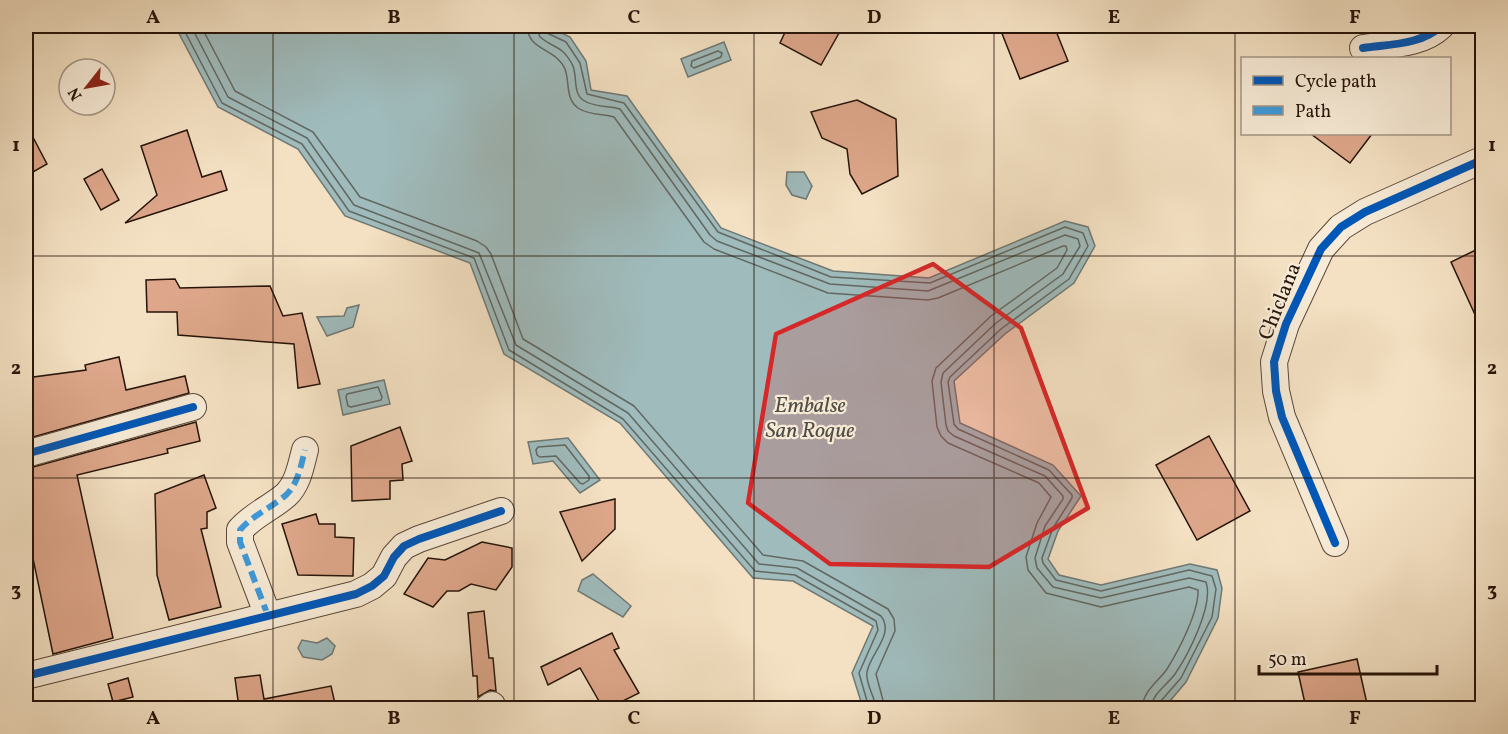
<svg xmlns="http://www.w3.org/2000/svg" width="1508" height="734" font-family="Vollkorn,serif">
<rect width="100%" height="100%" fill="#f4e1c3"/>
<filter id="stains"><feTurbulence type="fractalNoise" baseFrequency=".00333" numOctaves="4"/><feColorMatrix values="0 0 0 0 .2 0 0 0 0 .09 0 0 0 0 .02 0 0 0 .5 -.17"/></filter>
<radialGradient id="worn" r=".72"><stop offset=".6" stop-color="#630" stop-opacity="0"/><stop offset="1" stop-color="#630" stop-opacity=".3"/></radialGradient>
<g fill="#9fbbbc" stroke="#6f7874" stroke-width="1.5">
<path d="M 175,26 L 547,26 L 570,37 L 586,61 L 591,90 L 627,96 L 721,228 L 833,271 L 929,278 L 1065,221 L 1088,227 L 1095,246 L 1074,283 L 1005,334 L 954,381 L 960,423 L 1053,465 L 1081,496 L 1058,531 L 1048,559 L 1059,575 L 1101,585 L 1190,564 L 1217,570 L 1222,588 L 1218,618 L 1186,682 L 1164,708 L 863,708 L 852,673 L 873,626 L 793,581 L 753,578 L 620,423 L 504,354 L 470,263 L 345,216 L 298,149 L 218,107 Z"/>
<path d="M 724,42 L 731,60 L 688,77 L 681,59 Z"/>
<path d="M 787,172 L 804,172 L 812,186 L 806,199 L 792,195 L 786,185 Z"/>
<path d="M 359,305 L 353,327 L 327,336 L 317,317 L 344,316 L 347,308 Z"/>
<path d="M 384,380 L 390,404 L 343,415 L 338,390 Z"/>
<path d="M 568,438 L 600,480 L 580,493 L 553,461 L 533,464 L 528,442 Z"/>
<path d="M 593,574 L 631,606 L 623,617 L 578,591 L 582,580 Z"/>
<path d="M 327,638 L 335,646 L 332,654 L 322,660 L 303,657 L 298,648 L 302,640 L 317,643 Z"/>
</g>
<g fill="none" stroke-linecap="round" stroke-linejoin="round">
<g stroke="#626862" stroke-width="1.5">
<path d="M 182,26 L 222,103 L 302,144 L 349,211 L 474,258 L 509,350 L 623,419 L 755,571 L 795,575 L 876,621 L 878,630 L 859,673 L 869,708"/>
<path d="M 191,26 L 228,97 L 307,138 L 354,205 L 479,253 L 516,345 L 628,413 L 759,564 L 797,568 L 881,616 C 895,634 870,654 867,672 C 865,683 875,697 876,708"/>
<path d="M 201,26 L 235,91 L 313,132 L 360,197 L 477,241 L 486,247 L 491,254 L 523,339 L 634,406 L 763,555 L 803,561 L 888,609 L 894,619 L 895,631 L 876,674 L 885,708"/>
<path d="M 527,26 C 528,51 556,48 565,69 C 570,83 565,98 578,108 C 588,115 603,114 614,117 L 704,242 L 714,249 L 828,293 L 928,300 L 938,298 L 1063,246 L 1066,246 L 1067,250 L 1057,268 L 991,316 L 936,368 L 932,381 L 937,427 L 941,436 L 948,443 L 1039,483 L 1051,497 L 1037,523 L 1026,557 L 1028,570 L 1046,593 L 1101,607 L 1189,587 L 1198,590 C 1199,611 1179,650 1167,669 C 1158,682 1143,691 1142,708"/>
<path d="M 536,26 L 540,37 C 554,49 561,44 572,64 C 578,74 572,92 583,100 C 592,107 609,106 620,109 L 710,235 L 717,241 L 830,284 L 928,291 L 1065,235 L 1078,239 L 1080,246 L 1063,274 L 996,323 L 943,373 L 941,382 L 946,425 L 948,431 L 954,436 L 1045,476 L 1063,496 L 1063,499 L 1045,526 L 1035,558 L 1037,568 L 1053,587 L 1101,598 L 1189,578 L 1206,582 C 1214,605 1188,655 1175,674 C 1167,685 1152,694 1151,708"/>
<path d="M 544,26 L 547,33 L 566,42 L 580,63 L 587,94 L 624,103 L 718,232 L 831,277 L 930,283 L 1065,227 L 1083,233 L 1088,246 L 1069,279 L 1001,329 L 950,377 L 948,382 L 954,424 L 958,429 L 1049,470 L 1072,495 L 1072,498 L 1053,528 L 1042,558 L 1043,563 L 1056,580 L 1101,591 L 1189,570 L 1212,576 L 1216,589 L 1212,617 L 1181,678 L 1160,702 L 1159,708"/>
<path d="M 718,51 L 722,53 L 721,57 L 694,68 L 691,66 L 692,61 Z"/>
<path d="M 378,387 L 382,397 L 381,400 L 351,407 L 348,406 L 346,397 L 347,394 Z"/>
<path d="M 565,445 L 589,476 L 589,480 L 583,484 L 580,483 L 556,456 L 540,457 L 537,455 L 536,450 L 538,447 Z"/>
</g>
</g>
<g fill="#dea78b" stroke="#261409" stroke-width="1.5">
<path d="M 788,26 L 843,26 L 821,65 L 780,43 Z"/>
<path d="M 999,26 L 1054,26 L 1068,61 L 1020,79 Z"/>
<path d="M 857,100 L 896,119 L 898,176 L 862,194 L 850,174 L 847,149 L 822,138 L 811,112 Z"/>
<path d="M 26,124 L 47,164 L 26,176 Z"/>
<path d="M 187,130 L 202,177 L 221,171 L 227,190 L 125,223 L 157,195 L 141,146 Z"/>
<path d="M 1311,134 L 1372,134 L 1350,163 Z"/>
<path d="M 102,169 L 119,200 L 101,210 L 84,179 Z"/>
<path d="M 1482,247 L 1482,330 L 1451,262 Z"/>
<path d="M 175,279 L 180,288 L 270,286 L 283,316 L 302,313 L 320,384 L 298,388 L 294,344 L 178,335 L 177,312 L 147,312 L 146,280 Z"/>
<path d="M 119,357 L 126,390 L 185,376 L 189,393 L 26,439 L 26,378 L 86,370 L 85,365 Z"/>
<path d="M 196,422 L 200,441 L 167,449 L 168,453 L 77,475 L 113,638 L 53,654 L 26,525 L 26,469 Z"/>
<path d="M 400,427 L 412,461 L 402,464 L 403,480 L 390,481 L 390,499 L 352,501 L 351,446 Z"/>
<path d="M 1209,436 L 1250,511 L 1197,540 L 1156,465 Z"/>
<path d="M 204,475 L 216,508 L 207,512 L 207,528 L 201,529 L 221,607 L 169,620 L 157,575 L 155,494 Z"/>
<path d="M 615,499 L 615,529 L 582,561 L 560,512 Z"/>
<path d="M 316,514 L 319,524 L 335,524 L 335,537 L 354,538 L 353,576 L 298,575 L 282,524 Z"/>
<path d="M 482,542 L 512,548 L 512,567 L 496,590 L 471,584 L 459,591 L 447,591 L 433,607 L 404,594 L 428,558 L 445,560 Z"/>
<path d="M 484,611 L 489,658 L 493,658 L 496,691 L 490,690 L 478,697 L 477,676 L 473,676 L 468,613 Z"/>
<path d="M 612,633 L 619,648 L 614,650 L 639,693 L 609,708 L 603,708 L 580,668 L 548,685 L 541,667 Z"/>
<path d="M 1357,659 L 1368,708 L 1306,708 L 1298,672 Z"/>
<path d="M 260,675 L 264,699 L 331,686 L 336,708 L 239,708 L 235,678 Z"/>
<path d="M 128,678 L 133,697 L 113,702 L 108,684 Z"/>
</g>
<g fill="none" stroke-linecap="round" stroke-linejoin="round">
<defs>
<g id="minor">
<path d="M 1363,48 C 1390,44 1421,45 1441,26"/>
<path d="M 26,454 L 193,407"/>
<path d="M 1335,543 L 1282,417 L 1276,391 L 1274,362 L 1286,324 L 1321,249 L 1341,227 L 1365,212 L 1482,160"/>
<path d="M 268,616 L 240,542 L 240,530 C 253,515 271,508 286,495 C 298,484 301,465 305,450"/>
<path d="M 26,676 L 356,594 L 372,586 L 384,576 L 394,557 L 404,546 L 419,539 L 501,511"/>
<path d="M 488,708 L 492,705"/>
</g>
</defs>
<use href="#minor" stroke="#5a4738" stroke-width="28"/>
<use href="#minor" stroke="#f8ecd8" stroke-width="26"/>
<path stroke="#3c9add" stroke-width="6" stroke-dasharray="12 6" stroke-linecap="butt" d="M 268,616 L 240,542 L 240,530 C 253,515 271,508 286,495 C 298,484 301,465 305,450"/>
<defs>
<g id="cycleway">
<path d="M 1363,48 C 1390,44 1421,45 1441,26"/>
<path d="M 26,454 L 193,407"/>
<path d="M 1335,543 L 1282,417 L 1276,391 L 1274,362 L 1286,324 L 1321,249 L 1341,227 L 1365,212 L 1482,160"/>
<path d="M 26,676 L 356,594 L 372,586 L 384,576 L 394,557 L 404,546 L 419,539 L 501,511"/>
</g>
</defs>
<use href="#cycleway" stroke="#f8ecd8" stroke-width="11"/>
<use href="#cycleway" stroke="#0057b8" stroke-width="8"/>
</g>
<path fill="#d62828" fill-opacity="0.2" stroke="#d62828" stroke-width="4.5" stroke-linejoin="round" d="M 933,264 L 1021,328 L 1088,508 L 989,567 L 830,564 L 748,503 L 776,334 Z"/>
<path fill="none" stroke="#261409" stroke-width="1.5" stroke-opacity="0.55" d="M 273,26 L 273,708M 514,26 L 514,708M 754,26 L 754,708M 994,26 L 994,708M 1235,26 L 1235,708M 26,256 L 1482,256M 26,478 L 1482,478"/>
<g text-anchor="middle" stroke-width="4.5" stroke-linejoin="round" paint-order="stroke">
<g font-size="21" fill="#261409" stroke="#f8ecd8">
<text transform="translate(1279 301) rotate(-68)" y="7">Chiclana</text>
</g>
<g font-size="22" font-style="italic" fill="#504e48" stroke="#f8ecd8">
<text x="810" y="412">Embalse<tspan x="810" dy="25">San Roque</tspan></text>
</g>
</g>
<rect width="1508" height="734" fill="none" stroke="#f4e1c3" stroke-width="66"/>
<rect x="1241" y="57" width="210" height="78" fill="#f8ecd8" stroke="#a49685" stroke-width="1.5"/>
<rect x="1253" y="76" width="30" height="9" fill="#0057b8" stroke="#a49685" stroke-width="1.5"/>
<text x="1295" y="87" font-size="18" fill="#261409">Cycle path</text>
<rect x="1253" y="106" width="30" height="9" fill="#3c9add" stroke="#a49685" stroke-width="1.5"/>
<text x="1295" y="117" font-size="18" fill="#261409">Path</text>
<g transform="translate(87 87) rotate(239)"><circle r="28" fill="#f8ecd8" stroke="#a49685" stroke-width="1.5"/>
<path d="M0-4.5L10 22L0 15L-10 22Z" fill="#8f2418"/>
<text y="-9" font-size="16" font-weight="bold" text-anchor="middle" fill="#261409">N</text>
</g>
<path d="M1259 665v9h178v-9" fill="none" stroke="#261409" stroke-width="3"/>
<text x="1268" y="665" font-size="18" fill="#261409" stroke="#f8ecd8" stroke-width="4.5" paint-order="stroke">50 m</text>
<rect x="33" y="33" width="1442" height="668" fill="none" stroke="#261409" stroke-width="2"/>
<g font-size="20" text-anchor="middle" font-weight="bold" fill="#261409">
<text x="153" y="23">A</text>
<text x="394" y="23">B</text>
<text x="634" y="23">C</text>
<text x="874" y="23">D</text>
<text x="1114" y="23">E</text>
<text x="1355" y="23">F</text>
<text x="16" y="151">1</text>
<text x="1492" y="151">1</text>
<text x="16" y="374">2</text>
<text x="1492" y="374">2</text>
<text x="16" y="596">3</text>
<text x="1492" y="596">3</text>
<text x="153" y="724">A</text>
<text x="394" y="724">B</text>
<text x="634" y="724">C</text>
<text x="874" y="724">D</text>
<text x="1114" y="724">E</text>
<text x="1355" y="724">F</text>
</g>
<rect width="100%" height="100%" filter="url(#stains)"/>
<rect width="100%" height="100%" fill="url(#worn)"/>
</svg>
